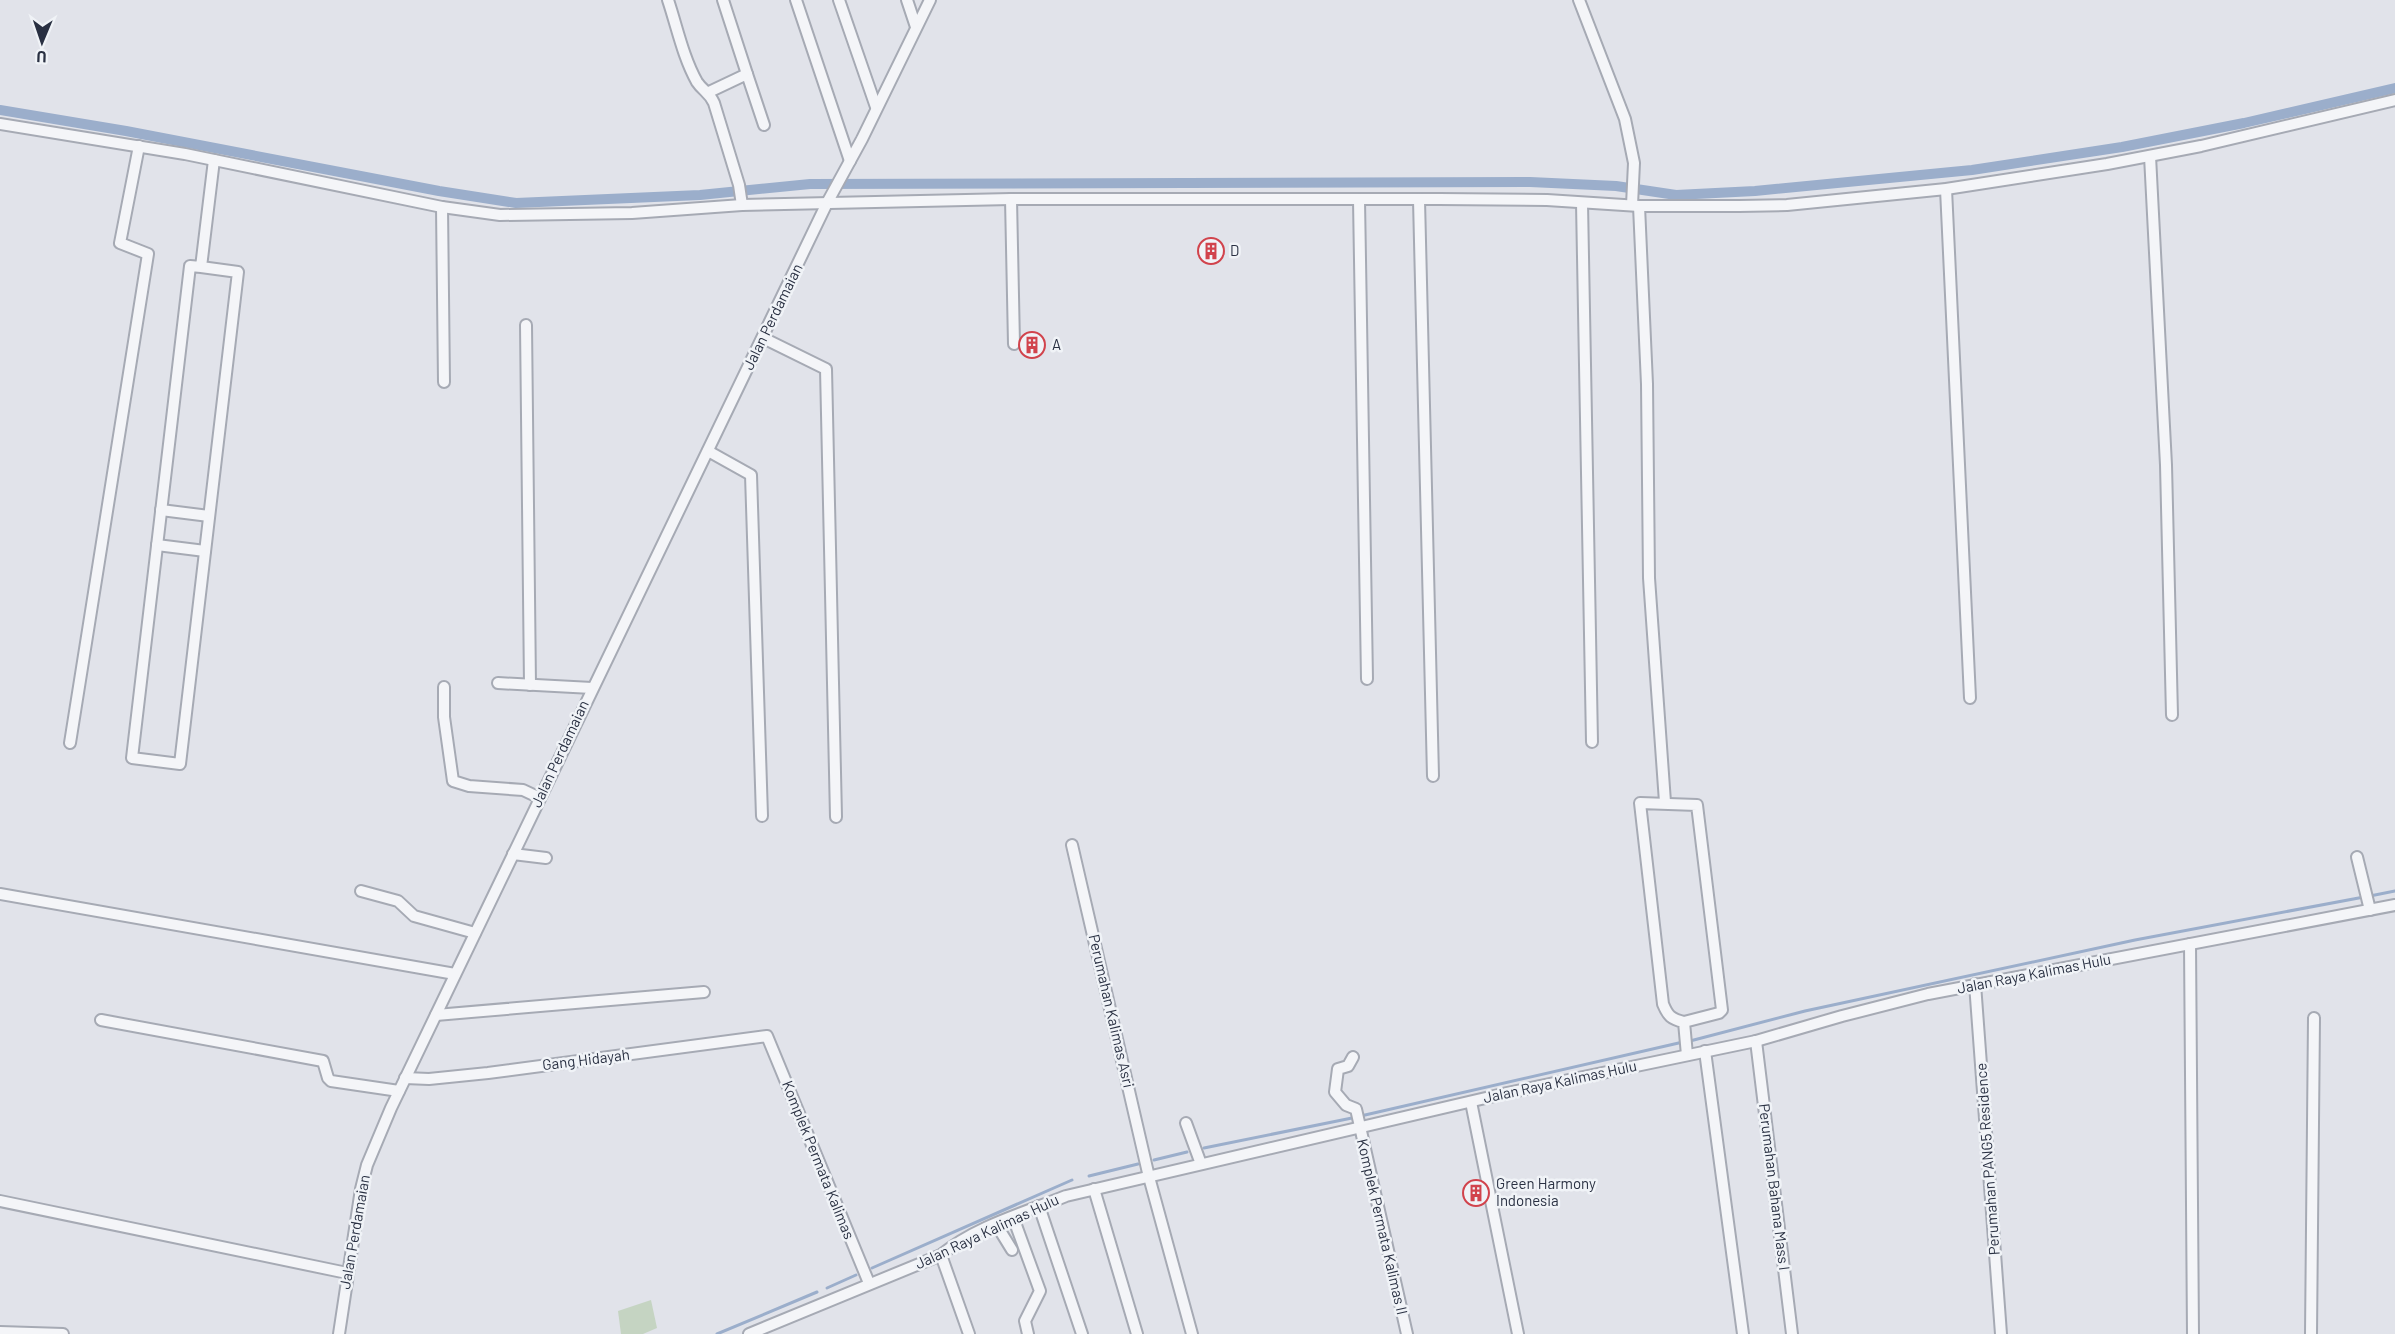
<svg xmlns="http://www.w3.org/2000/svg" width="2395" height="1334" font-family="Barlow,sans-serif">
<rect width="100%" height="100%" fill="#e1e3ea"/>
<path fill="#c5d4c2" d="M 651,1300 L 657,1328 L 643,1334 L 621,1334 L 618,1311 Z"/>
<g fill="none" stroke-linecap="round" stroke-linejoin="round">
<g stroke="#9baecb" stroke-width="3">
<path d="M 2370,896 L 2395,891"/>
<path d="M 1690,1041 L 1805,1011 L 2135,940 L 2364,897"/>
<path d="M 1204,1148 L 1352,1118 L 1683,1042"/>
<path d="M 1154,1160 L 1187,1152"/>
<path d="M 1089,1176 L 1138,1164"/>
<path d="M 872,1268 L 1072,1180"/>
<path d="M 827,1288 L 856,1275"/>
<path d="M 717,1334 L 817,1292"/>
</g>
<path stroke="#9baecb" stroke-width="10" d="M 0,110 L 126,131 L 439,191 L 516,203 L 700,195 L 810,184 L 1530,182 L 1616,186 L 1676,195 L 1755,191 L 1972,170 L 2122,147 L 2244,123 L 2395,88"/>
<defs>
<g id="minor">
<path d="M 668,0 C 677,27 683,57 697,82 C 703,91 709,92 714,103 L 739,185 L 742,205"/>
<path d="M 796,0 L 850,161"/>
<path d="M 839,0 L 876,107"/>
<path d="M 907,0 L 916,27"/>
<path d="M 1579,0 L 1625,119 L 1634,163 L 1632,205"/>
<path d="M 747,74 L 764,125"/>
<path d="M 709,92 L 747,74 L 723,0"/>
<path d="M 0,124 L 185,154 L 442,207 L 500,215 L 632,213 L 742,205 L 1011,199 L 1439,199 L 1547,200 L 1639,206 L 1739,206 L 1787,205 L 1946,189 L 2107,164 L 2201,146 L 2395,100"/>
<path d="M 2150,156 L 2166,465 L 2172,715"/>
<path d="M 1946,189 L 1970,698"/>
<path d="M 1011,199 L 1014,344"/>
<path d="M 1359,200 L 1367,679"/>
<path d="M 1419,200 L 1433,776"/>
<path d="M 1582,203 L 1592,742"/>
<path d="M 1639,206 L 1647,384 L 1649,578 L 1665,802"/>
<path d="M 442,207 L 444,382"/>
<path d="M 201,267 L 238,272 L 180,764 L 132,758 L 190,266 L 201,267 L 214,160"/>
<path d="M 526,325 L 530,685"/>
<path d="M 763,338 L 826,369 L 836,817"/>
<path d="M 708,451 L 751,475 L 762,816"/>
<path d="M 161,510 L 209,516"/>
<path d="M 157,545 L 205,551"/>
<path d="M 498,683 L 592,688"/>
<path d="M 444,687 L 444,717 L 453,781 L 469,786 L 523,790 L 540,798"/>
<path d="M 70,743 L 148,254 L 120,243 L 139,146"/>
<path d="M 1072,845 L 1149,1177 L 1192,1334"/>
<path d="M 513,854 L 546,858"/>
<path d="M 2357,857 L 2370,910"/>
<path d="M 361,891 L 398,901 L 414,916 L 475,933"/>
<path d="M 0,894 L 455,974"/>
<path d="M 2190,944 L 2193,1334"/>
<path d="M 1975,984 L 2001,1334"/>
<path d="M 436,1015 L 704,992"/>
<path d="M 101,1020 L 323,1061 L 328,1078 L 331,1081 L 399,1091"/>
<path d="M 1684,1022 L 1719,1013 L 1722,1010 L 1697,805 L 1640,803 L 1663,1004 C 1668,1016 1671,1019 1684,1022 L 1687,1055"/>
<path d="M 1756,1041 L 1792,1334"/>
<path d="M 1705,1051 L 1743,1334"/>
<path d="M 1353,1057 L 1348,1066 L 1338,1069 L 1335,1092 L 1346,1105 L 1356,1109 L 1407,1334"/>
<path d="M 405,1078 L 429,1079 L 488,1073 L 767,1036 L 869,1283"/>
<path d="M 1471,1102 L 1518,1334"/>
<path d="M 1186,1123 L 1201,1164"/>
<path d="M 1094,1189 L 1137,1334"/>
<path d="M 0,1201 L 347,1273"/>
<path d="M 1039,1206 L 1082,1334"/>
<path d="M 1013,1217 L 1040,1291 L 1025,1321 L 1028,1334"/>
<path d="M 996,1224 L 1012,1250"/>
<path d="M 941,1255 L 969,1334"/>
<path d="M 0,1332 L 63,1334"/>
<path d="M 339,1334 L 361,1189 L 367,1165 L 391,1108 L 827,203 L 862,139 L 930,0"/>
<path d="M 749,1334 L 941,1255 C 976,1226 1024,1213 1066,1196 L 1507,1093 L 1756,1041 L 1842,1016 L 1928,994 L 2395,905"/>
<path d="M 2311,1334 L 2314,1018"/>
</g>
</defs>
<use href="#minor" stroke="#a6aab4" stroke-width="14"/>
<use href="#minor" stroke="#f4f5f8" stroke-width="10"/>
</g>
<defs>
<symbol id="building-ring" viewBox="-11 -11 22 22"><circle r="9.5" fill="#f0f3f7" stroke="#d1434c" stroke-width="1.5"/><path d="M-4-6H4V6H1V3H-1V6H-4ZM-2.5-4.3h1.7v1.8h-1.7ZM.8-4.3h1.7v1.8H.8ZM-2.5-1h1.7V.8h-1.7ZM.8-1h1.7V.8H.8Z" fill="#d1434c"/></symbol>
</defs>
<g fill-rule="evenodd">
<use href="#building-ring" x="1196" y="236" width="30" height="30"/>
<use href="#building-ring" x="1017" y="330" width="30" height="30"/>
<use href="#building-ring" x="1461" y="1178" width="30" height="30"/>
</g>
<g text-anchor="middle" stroke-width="5" stroke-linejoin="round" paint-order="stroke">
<g font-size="15" fill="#293042" stroke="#f0f3f7" text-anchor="start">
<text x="1230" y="256">D</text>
<text x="1052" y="350">A</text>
<text x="1496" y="1189">Green Harmony<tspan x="1496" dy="17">Indonesia</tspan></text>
</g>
<g font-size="15" fill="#293042" stroke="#f0f3f7">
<text transform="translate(773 317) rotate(-64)" y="5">Jalan Perdamaian</text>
<text transform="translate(560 754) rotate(-65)" y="5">Jalan Perdamaian</text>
<text transform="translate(2034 974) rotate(-11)" y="5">Jalan Raya Kalimas Hulu</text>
<text transform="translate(1111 1011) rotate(77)" y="5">Perumahan Kalimas Asri</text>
<text transform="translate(586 1060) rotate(-7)" y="5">Gang Hidayah</text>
<text transform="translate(1560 1082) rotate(-12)" y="5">Jalan Raya Kalimas Hulu</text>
<text transform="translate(1988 1159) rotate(-94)" y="5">Perumahan PANG5 Residence</text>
<text transform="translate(818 1160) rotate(68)" y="5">Komplek Permata Kalimas</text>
<text transform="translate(1774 1187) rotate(83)" y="5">Perumahan Bahana Mass I</text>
<text transform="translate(1382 1227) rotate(77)" y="5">Komplek Permata Kalimas II</text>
<text transform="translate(355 1232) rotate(-80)" y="5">Jalan Perdamaian</text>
<text transform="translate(987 1232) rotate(-25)" y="5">Jalan Raya Kalimas Hulu</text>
</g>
</g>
<g transform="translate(42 42) rotate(182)" stroke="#f0f3f7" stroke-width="4.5" paint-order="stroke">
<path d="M0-4.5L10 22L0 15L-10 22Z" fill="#293042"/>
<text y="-9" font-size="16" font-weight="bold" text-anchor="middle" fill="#293042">U</text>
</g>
</svg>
